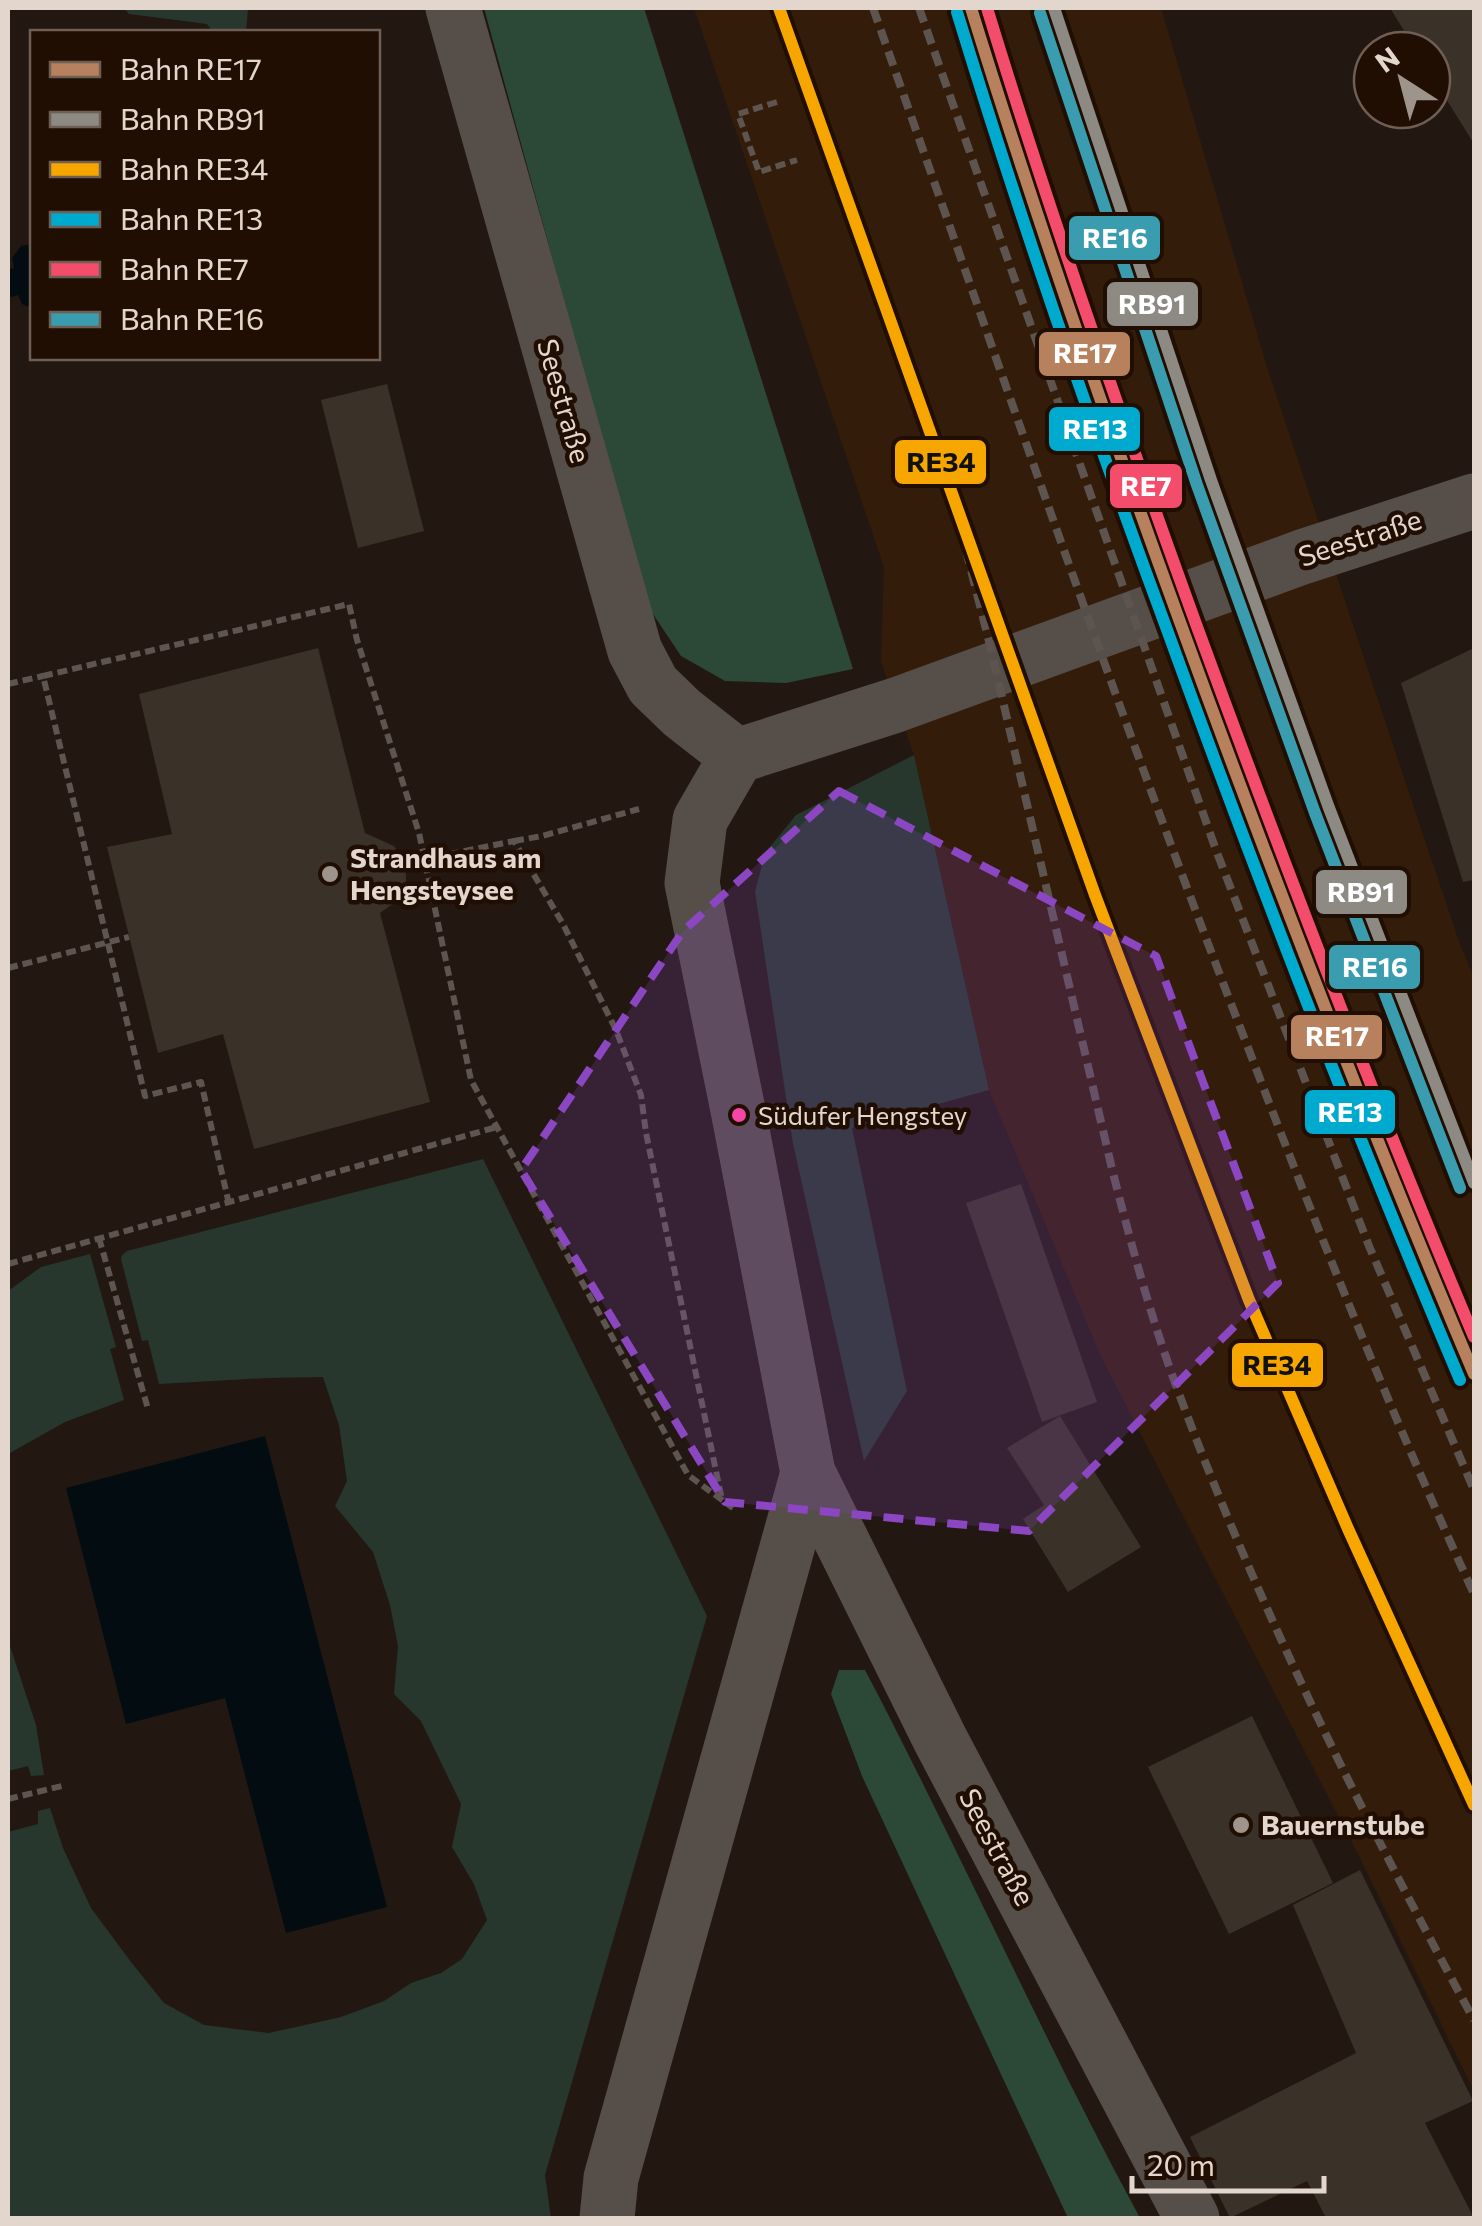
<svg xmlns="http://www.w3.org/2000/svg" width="1482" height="2226" font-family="Commissioner,sans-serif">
<rect width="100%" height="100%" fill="#221811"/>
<path fill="#331c0a" d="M 694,8 L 1161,8 L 1267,367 L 1460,945 L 1474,977 L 1474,2091 L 1362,1862 L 1101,1357 L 989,1090 L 914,755 L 881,662 L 884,567 Z"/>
<g fill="#27372d">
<path d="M 124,8 L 248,8 L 246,32 L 213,32 L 207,24 L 129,14 Z"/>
<path d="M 914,755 L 989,1090 L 852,1128 L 907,1391 L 864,1461 L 793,1144 L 755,892 L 765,853 L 796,815 Z"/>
<path d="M 483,1159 L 707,1616 L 545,2175 L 551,2218 L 8,2218 L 8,1832 L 38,1824 L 38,1811 L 50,1808 L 63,1848 L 91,1908 L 131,1962 L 164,2003 L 204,2025 L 269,2033 L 341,2017 L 384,2001 L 411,1983 L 441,1973 L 462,1959 L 487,1920 L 474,1884 L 452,1847 L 461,1804 L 421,1721 L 394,1694 L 398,1646 L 390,1605 L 373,1552 L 335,1506 L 347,1481 L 339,1425 L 323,1377 L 267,1378 L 159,1384 L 148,1340 L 142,1341 L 121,1259 L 122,1255 L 127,1251 Z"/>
<path d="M 90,1254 L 116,1347 L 110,1349 L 124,1400 L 65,1422 L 8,1454 L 8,1291 L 41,1267 Z"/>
<path d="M 8,1640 L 36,1725 L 44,1775 L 31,1776 L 28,1766 L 8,1771 Z"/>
</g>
<g fill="#2c4836">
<path d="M 484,8 L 644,8 L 853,669 L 786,683 L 725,681 L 681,656 L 647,605 Z"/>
<path d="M 839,1670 L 865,1670 C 960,1851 1043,2039 1140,2218 L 1068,2218 L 862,1776 L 831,1694 Z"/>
</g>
<g fill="#030c11">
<path d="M 32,244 L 32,308 L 22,304 L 18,295 L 8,298 L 8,270 L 14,268 L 12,258 L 21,246 Z"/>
<path d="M 265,1436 L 387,1907 L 286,1933 L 225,1698 L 126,1724 L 66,1488 Z"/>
</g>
<g fill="#3a3129">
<path d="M 1390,8 L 1474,8 L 1474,144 L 1432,76 L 1432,50 L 1416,50 Z"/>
<path d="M 387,384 L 424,531 L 358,548 L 321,400 Z"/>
<path d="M 318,648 L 365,833 L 394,846 L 405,863 L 407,894 L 380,913 L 430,1102 L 254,1149 L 223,1034 L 158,1053 L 107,847 L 172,834 L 139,694 Z"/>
<path d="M 1474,648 L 1474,880 L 1463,882 L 1401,683 Z"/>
<path d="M 1021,1184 L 1097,1402 L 1042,1422 L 966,1203 Z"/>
<path d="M 1060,1416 L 1141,1547 L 1068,1592 L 1023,1519 L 1044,1505 L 1007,1448 Z"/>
<path d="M 1252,1716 L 1333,1883 L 1229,1934 L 1148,1767 Z"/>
<path d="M 1360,1870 L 1473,2101 L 1425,2123 L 1474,2218 L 1326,2218 L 1307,2181 L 1230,2218 L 1190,2137 L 1356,2053 L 1293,1905 Z"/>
</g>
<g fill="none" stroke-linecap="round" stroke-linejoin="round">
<g stroke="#5e5550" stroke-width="6" stroke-dasharray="10 5" stroke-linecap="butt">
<path d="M 777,102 L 738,114 L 759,172 L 797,160"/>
<path d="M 8,684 L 43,676"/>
<path d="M 514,841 L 542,836 L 639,809"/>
<path d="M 405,863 L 514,841 L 563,924 L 616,1030 L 641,1095 L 646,1133 L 722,1500"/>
<path d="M 8,968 L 129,937"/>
<path d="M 229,1204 L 201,1082 L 145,1096 L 43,676 L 349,604 L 357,640 L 419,833 L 471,1080 L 688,1475 L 733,1508"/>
<path d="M 99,1238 L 148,1409"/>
<path d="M 8,1264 L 497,1127"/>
<path d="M 8,1799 L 66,1785"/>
</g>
<g stroke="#564e48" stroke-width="55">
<path d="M 453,8 L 635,651 L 653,685 L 682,713 L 737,756"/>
<path d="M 607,2218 L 611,2178 L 808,1473"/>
<path d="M 1192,2218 L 940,1739 L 808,1473 L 739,1115 L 692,883 L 700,820 L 737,756 L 896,705 L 1302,557 L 1474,501"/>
</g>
<g stroke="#5d544f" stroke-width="8" stroke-dasharray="15 8" stroke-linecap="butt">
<path d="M 873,8 C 997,359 1117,711 1252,1058 C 1321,1239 1393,1418 1474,1594"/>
<path d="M 919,8 L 1216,850 L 1369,1246 L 1474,1490"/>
<path d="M 924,417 L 960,527 L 988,637 L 1112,1169 C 1130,1240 1149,1311 1174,1380 C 1255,1602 1361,1813 1474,2020"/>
</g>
<defs>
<path id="rail-1" d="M 971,8 C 1035,215 1106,419 1180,622 C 1272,875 1369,1126 1474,1374"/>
<path id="rail-2" d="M 1054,8 L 1211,480 L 1329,808 L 1474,1183"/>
<path id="rail-3" d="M 779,8 L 1095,895 L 1249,1300 L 1349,1531 L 1474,1805"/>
<path id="rail-4" d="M 957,12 C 1020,219 1091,424 1166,627 C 1258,881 1355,1132 1460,1380"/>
<path id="rail-5" d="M 987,8 C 1050,215 1122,420 1196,624 C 1284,864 1375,1102 1474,1337"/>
<path id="rail-6" d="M 1040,13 L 1197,485 L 1315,813 L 1460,1188"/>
</defs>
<use href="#rail-1" stroke="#200e02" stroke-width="20"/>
<use href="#rail-2" stroke="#200e02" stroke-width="20"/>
<use href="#rail-3" stroke="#200e02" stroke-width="20"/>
<use href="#rail-4" stroke="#200e02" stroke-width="20"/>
<use href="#rail-5" stroke="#200e02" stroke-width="20"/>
<use href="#rail-6" stroke="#200e02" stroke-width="20"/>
<use href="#rail-1" stroke="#b6815c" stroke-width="12"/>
<use href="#rail-2" stroke="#8d8a84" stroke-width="12"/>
<use href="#rail-3" stroke="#f7a600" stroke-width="12"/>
<use href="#rail-4" stroke="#00a9ce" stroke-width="12"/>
<use href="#rail-5" stroke="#f44d6c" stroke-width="12"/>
<use href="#rail-6" stroke="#3a9caf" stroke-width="12"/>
</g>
<path fill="#8b46c1" fill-opacity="0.2" stroke="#8b46c1" stroke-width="8" stroke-dasharray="20 12" stroke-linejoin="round" d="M 839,791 L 1156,956 L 1278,1283 L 1029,1531 L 725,1502 L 521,1170 L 683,931 Z"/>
<g fill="#9f948b" stroke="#200e02" stroke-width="4">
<circle cx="330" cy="874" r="10"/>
<circle cx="1241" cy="1825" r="10"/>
</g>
<circle fill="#f346a5" stroke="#200e02" stroke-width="4" cx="739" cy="1115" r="9"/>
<g text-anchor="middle" stroke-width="9" stroke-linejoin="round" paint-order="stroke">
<g font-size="26" fill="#e3d6cc" stroke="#200e02" text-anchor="start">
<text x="758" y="1125">Südufer Hengstey</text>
</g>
<g font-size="28" fill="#e3d6cc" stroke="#200e02">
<text transform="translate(564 401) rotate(74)" y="10">Seestraße</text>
<text transform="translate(1360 538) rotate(-18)" y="10">Seestraße</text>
<text transform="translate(997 1847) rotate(62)" y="10">Seestraße</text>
</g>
<g font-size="28" font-weight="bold" fill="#e3d6cc" stroke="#200e02" text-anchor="start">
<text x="350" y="868">Strandhaus am<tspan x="350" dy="32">Hengsteysee</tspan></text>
<text x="1261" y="1835">Bauernstube</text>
</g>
</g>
<g stroke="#200e02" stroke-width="4">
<rect x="1067" y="214" width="95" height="48" rx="10" fill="#3a9caf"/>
<rect x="1105" y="280" width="95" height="48" rx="10" fill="#8d8a84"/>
<rect x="1037" y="330" width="95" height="48" rx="10" fill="#b6815c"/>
<rect x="1047" y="405" width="95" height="48" rx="10" fill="#00a9ce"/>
<rect x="893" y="438" width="95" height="48" rx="10" fill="#f7a600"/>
<rect x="1108" y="462" width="76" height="48" rx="10" fill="#f44d6c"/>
<rect x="1314" y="868" width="95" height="48" rx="10" fill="#8d8a84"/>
<rect x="1327" y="943" width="95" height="48" rx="10" fill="#3a9caf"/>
<rect x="1289" y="1013" width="95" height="48" rx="10" fill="#b6815c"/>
<rect x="1303" y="1088" width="94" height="48" rx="10" fill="#00a9ce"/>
<rect x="1230" y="1341" width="95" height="48" rx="10" fill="#f7a600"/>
</g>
<g font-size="28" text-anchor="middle" font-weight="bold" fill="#fff">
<text x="1115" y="248">RE16</text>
<text x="1152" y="314">RB91</text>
<text x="1085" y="363">RE17</text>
<text x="1095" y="439">RE13</text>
<text x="1146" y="496">RE7</text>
<text x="1361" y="902">RB91</text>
<text x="1375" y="977">RE16</text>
<text x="1337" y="1046">RE17</text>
<text x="1350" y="1122">RE13</text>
</g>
<g font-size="28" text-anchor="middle" font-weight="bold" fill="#111">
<text x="941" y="472">RE34</text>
<text x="1277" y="1375">RE34</text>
</g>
<rect width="1482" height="2226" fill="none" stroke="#e3d6cc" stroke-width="20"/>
<rect x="30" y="30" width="350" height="330" fill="#200e02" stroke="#6e5e53" stroke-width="2.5"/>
<rect x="50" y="62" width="50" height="15" fill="#b6815c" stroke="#6e5e53" stroke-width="2.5"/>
<text x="120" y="80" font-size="30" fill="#e3d6cc">Bahn RE17</text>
<rect x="50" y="112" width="50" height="15" fill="#8d8a84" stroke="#6e5e53" stroke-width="2.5"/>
<text x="120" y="130" font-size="30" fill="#e3d6cc">Bahn RB91</text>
<rect x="50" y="162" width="50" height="15" fill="#f7a600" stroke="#6e5e53" stroke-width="2.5"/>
<text x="120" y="180" font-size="30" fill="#e3d6cc">Bahn RE34</text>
<rect x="50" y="212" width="50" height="15" fill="#00a9ce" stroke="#6e5e53" stroke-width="2.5"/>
<text x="120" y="230" font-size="30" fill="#e3d6cc">Bahn RE13</text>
<rect x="50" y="262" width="50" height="15" fill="#f44d6c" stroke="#6e5e53" stroke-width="2.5"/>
<text x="120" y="280" font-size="30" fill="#e3d6cc">Bahn RE7</text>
<rect x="50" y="312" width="50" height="15" fill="#3a9caf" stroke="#6e5e53" stroke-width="2.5"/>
<text x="120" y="330" font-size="30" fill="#e3d6cc">Bahn RE16</text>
<g transform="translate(1402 80) rotate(324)"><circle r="48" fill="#200e02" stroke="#6e5e53" stroke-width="2.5"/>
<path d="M0-8L18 38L0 25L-18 38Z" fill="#9f948b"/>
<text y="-15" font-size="28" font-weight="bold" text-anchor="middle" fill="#e3d6cc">N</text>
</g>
<path d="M1132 2176v15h192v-15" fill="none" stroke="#e3d6cc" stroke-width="5"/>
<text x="1147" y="2176" font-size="30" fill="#e3d6cc" stroke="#200e02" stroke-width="8" paint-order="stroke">20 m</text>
</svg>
